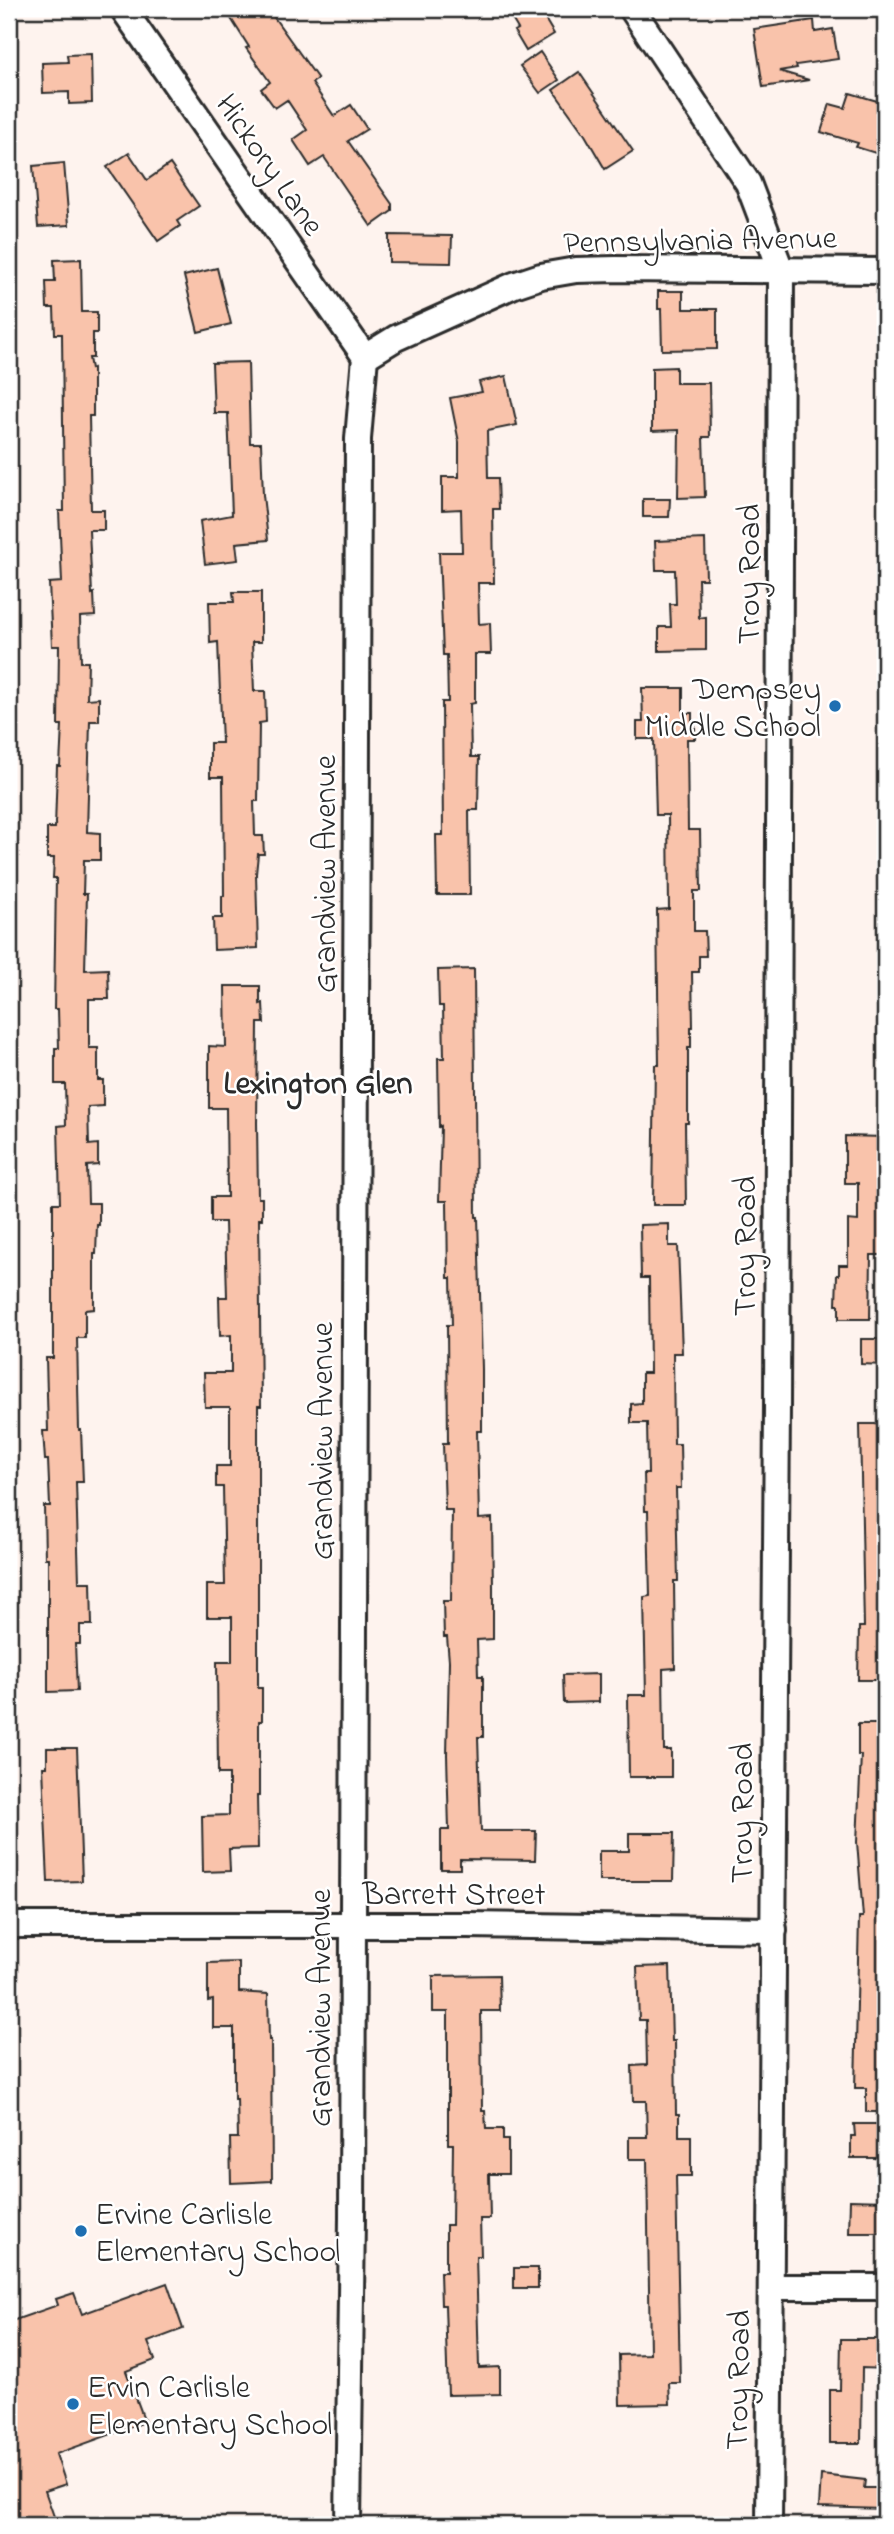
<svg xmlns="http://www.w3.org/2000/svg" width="894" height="2534" font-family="'Indie Flower',sans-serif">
<rect width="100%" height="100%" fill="#fef3ee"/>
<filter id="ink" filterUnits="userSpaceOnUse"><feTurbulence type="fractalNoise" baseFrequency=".0143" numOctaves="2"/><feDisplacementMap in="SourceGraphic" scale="14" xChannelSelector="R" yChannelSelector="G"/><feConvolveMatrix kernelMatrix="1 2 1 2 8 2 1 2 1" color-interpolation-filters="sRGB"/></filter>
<g filter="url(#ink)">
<g fill="#f9c3ab" stroke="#2b2b2b" stroke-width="2">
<path d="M 225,9 L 268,9 L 318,79 L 312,83 L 334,116 L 351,105 L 367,129 L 348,141 L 392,204 L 392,211 L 371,226 L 324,157 L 310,166 L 293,140 L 307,130 L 287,100 L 275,108 L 261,89 L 270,82 L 246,48 L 249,47 Z"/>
<path d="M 530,9 L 539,9 L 554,34 L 526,51 L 514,31 L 518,29 L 512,19 Z"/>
<path d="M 814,20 L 815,32 L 833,29 L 838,59 L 796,65 L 797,68 L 779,71 L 809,80 L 763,87 L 754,29 Z"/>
<path d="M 540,52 L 559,80 L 540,93 L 520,66 Z"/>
<path d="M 91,54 L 92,103 L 69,104 L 69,92 L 43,93 L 42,63 L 68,62 L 67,55 Z"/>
<path d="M 579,72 L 633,151 L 605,169 L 585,135 L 553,90 Z"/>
<path d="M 850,93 L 884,103 L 880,117 L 885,118 L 885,156 L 856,147 L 858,143 L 821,132 L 830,104 L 845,108 Z"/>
<path d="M 129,153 L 147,180 L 170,164 L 199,206 L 177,221 L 180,226 L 158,241 L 107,167 Z"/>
<path d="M 64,163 L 69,225 L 38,227 L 33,166 Z"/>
<path d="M 389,235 L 452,236 L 451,263 L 389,262 Z"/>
<path d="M 81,259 L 82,312 L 97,312 L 97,333 L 93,333 L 93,358 L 89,358 L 91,369 L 93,368 L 93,416 L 89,416 L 91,510 L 104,510 L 104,530 L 89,530 L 92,594 L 94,593 L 95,616 L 80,617 L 81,662 L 88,662 L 87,699 L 99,698 L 99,721 L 90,721 L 87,832 L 100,833 L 100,860 L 84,860 L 83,894 L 87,894 L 85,970 L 108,969 L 109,999 L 89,999 L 89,1048 L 98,1048 L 98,1080 L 103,1080 L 103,1106 L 88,1107 L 89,1145 L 98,1144 L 98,1165 L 87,1166 L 88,1203 L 99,1203 L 99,1225 L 97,1225 L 96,1254 L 94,1254 L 94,1309 L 85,1310 L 85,1338 L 77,1338 L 79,1430 L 81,1430 L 83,1482 L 76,1482 L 79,1582 L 91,1582 L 92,1625 L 80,1625 L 80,1644 L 75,1644 L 77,1691 L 48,1692 L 48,1558 L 45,1558 L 44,1506 L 50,1506 L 48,1460 L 45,1460 L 43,1431 L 48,1431 L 46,1358 L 53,1358 L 53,1203 L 60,1203 L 58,1126 L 66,1125 L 65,1084 L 55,1084 L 55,1048 L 59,1048 L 58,1009 L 54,1009 L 56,878 L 53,878 L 54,858 L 47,858 L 47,828 L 55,828 L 57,766 L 60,766 L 62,725 L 58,725 L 59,646 L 52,646 L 49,583 L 62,582 L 59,511 L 64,511 L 62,334 L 55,334 L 54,308 L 47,308 L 46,282 L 55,282 L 54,260 Z"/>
<path d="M 217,268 L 231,324 L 198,332 L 184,276 Z"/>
<path d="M 658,291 L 683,291 L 683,309 L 717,309 L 717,349 L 662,350 L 661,309 L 658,309 Z"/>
<path d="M 248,362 L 250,443 L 261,443 L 263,495 L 268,540 L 236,543 L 238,560 L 205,564 L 200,521 L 232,515 L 228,413 L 214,413 L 212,363 Z"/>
<path d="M 676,367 L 676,383 L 709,383 L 710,437 L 703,437 L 705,497 L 678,498 L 679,430 L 652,431 L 652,368 Z"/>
<path d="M 506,376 L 517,425 L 487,431 L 488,478 L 498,478 L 499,509 L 493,509 L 494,583 L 478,583 L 479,624 L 490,623 L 491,654 L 475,654 L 475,703 L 470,704 L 471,757 L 479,757 L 478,810 L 469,810 L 470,895 L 437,895 L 436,835 L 443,835 L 442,702 L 448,702 L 447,655 L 443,655 L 439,552 L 462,552 L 461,509 L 442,510 L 442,477 L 459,477 L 459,442 L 450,398 L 482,392 L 479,382 Z"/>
<path d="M 643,499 L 670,499 L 669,517 L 643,517 Z"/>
<path d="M 705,539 L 706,579 L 698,579 L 699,618 L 706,617 L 706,650 L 659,651 L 659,627 L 671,627 L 670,604 L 676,604 L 675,570 L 656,570 L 655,541 Z"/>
<path d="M 233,592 L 261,592 L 261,642 L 252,642 L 254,691 L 265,691 L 266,722 L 259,723 L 258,801 L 254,801 L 255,836 L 263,836 L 264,854 L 258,854 L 256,874 L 258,948 L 214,950 L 213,918 L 222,918 L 222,896 L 224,896 L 223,777 L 210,777 L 210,743 L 222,743 L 218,642 L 210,643 L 209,602 L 234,602 Z"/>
<path d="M 642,688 L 683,688 L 683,713 L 692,713 L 692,721 L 695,721 L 695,739 L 687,739 L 688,830 L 700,830 L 701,891 L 694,891 L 694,931 L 705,931 L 706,956 L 699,956 L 699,972 L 692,972 L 693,1027 L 691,1027 L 691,1048 L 688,1048 L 688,1123 L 685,1123 L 686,1205 L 653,1205 L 655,1065 L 659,1065 L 657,910 L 669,909 L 668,815 L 656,815 L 654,739 L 637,739 L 637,722 L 643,722 Z"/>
<path d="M 474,969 L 476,1217 L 478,1217 L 482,1369 L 482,1431 L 477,1431 L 479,1519 L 492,1518 L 493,1586 L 493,1639 L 477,1640 L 478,1676 L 483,1676 L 483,1737 L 478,1737 L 481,1831 L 536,1831 L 535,1860 L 460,1859 L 460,1869 L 441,1869 L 441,1830 L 449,1830 L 447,1755 L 449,1661 L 447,1637 L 444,1637 L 443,1601 L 451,1601 L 452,1510 L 445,1510 L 443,1443 L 448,1443 L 447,1325 L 452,1325 L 451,1278 L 448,1278 L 447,1201 L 439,1201 L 441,1126 L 439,1127 L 438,1058 L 444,1058 L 443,1006 L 439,1006 L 438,970 Z"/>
<path d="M 225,986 L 260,986 L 260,1004 L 263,1003 L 264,1023 L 258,1023 L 257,1123 L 258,1198 L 262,1198 L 262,1219 L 259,1219 L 261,1406 L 258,1406 L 258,1688 L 262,1688 L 262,1721 L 259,1721 L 259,1796 L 257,1796 L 258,1848 L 229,1849 L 230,1871 L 203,1872 L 202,1816 L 229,1815 L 229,1774 L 218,1774 L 217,1662 L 232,1662 L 232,1617 L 207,1617 L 207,1585 L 225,1585 L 223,1487 L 216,1487 L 216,1466 L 230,1466 L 230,1407 L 205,1407 L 204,1373 L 231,1373 L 231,1335 L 220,1336 L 219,1297 L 227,1297 L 225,1222 L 211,1222 L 211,1197 L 227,1197 L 226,1108 L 209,1108 L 209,1046 L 226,1047 Z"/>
<path d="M 845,1136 L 885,1137 L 885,1255 L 871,1255 L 870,1319 L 839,1319 L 839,1305 L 836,1305 L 837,1275 L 839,1275 L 839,1265 L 848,1265 L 848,1220 L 858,1221 L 858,1183 L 845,1183 Z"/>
<path d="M 669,1224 L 669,1246 L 678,1246 L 682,1353 L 673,1353 L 674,1444 L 680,1444 L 681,1488 L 676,1488 L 678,1581 L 674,1581 L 675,1668 L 663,1669 L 664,1750 L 671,1750 L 671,1777 L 629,1777 L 628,1695 L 646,1695 L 644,1597 L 650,1596 L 648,1511 L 645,1511 L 644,1473 L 648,1473 L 647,1423 L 631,1423 L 631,1404 L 642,1403 L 642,1373 L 650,1373 L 649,1278 L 641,1278 L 640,1225 Z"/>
<path d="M 861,1339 L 885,1339 L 885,1365 L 861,1364 Z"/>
<path d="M 860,1424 L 885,1424 L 885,1680 L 858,1680 L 859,1627 L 864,1627 Z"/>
<path d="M 599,1674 L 599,1702 L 564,1703 L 563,1675 Z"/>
<path d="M 858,1724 L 885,1724 L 885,2112 L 866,2112 L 866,2088 L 855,2088 L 859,1917 L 863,1917 L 857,1842 L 861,1755 L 858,1755 Z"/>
<path d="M 47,1748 L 77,1748 L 82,1881 L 48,1882 L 43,1767 L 47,1767 Z"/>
<path d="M 629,1833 L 674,1833 L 673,1881 L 599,1881 L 599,1851 L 629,1851 Z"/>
<path d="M 239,1962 L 239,1992 L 268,1994 L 269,2040 L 271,2040 L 272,2181 L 231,2183 L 230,2138 L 238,2138 L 237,2099 L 234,2099 L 234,2028 L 213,2028 L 213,2000 L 208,2001 L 208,1963 Z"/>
<path d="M 670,1966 L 672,2041 L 675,2041 L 676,2114 L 679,2114 L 679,2136 L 691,2136 L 691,2176 L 676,2176 L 680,2383 L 669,2383 L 670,2404 L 620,2405 L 619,2355 L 650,2354 L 647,2159 L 629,2159 L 629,2137 L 647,2137 L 646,2101 L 633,2101 L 632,2066 L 647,2065 L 646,2020 L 639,2020 L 637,1967 Z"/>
<path d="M 499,1975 L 500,2011 L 481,2011 L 482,2111 L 485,2111 L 486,2129 L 503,2129 L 503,2140 L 508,2140 L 508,2174 L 489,2174 L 490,2219 L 480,2219 L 481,2256 L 476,2256 L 479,2368 L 500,2367 L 500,2394 L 448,2395 L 445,2305 L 441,2305 L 440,2272 L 446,2272 L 446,2225 L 452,2225 L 453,2144 L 448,2144 L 448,2012 L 433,2012 L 433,1976 Z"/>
<path d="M 854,2124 L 878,2124 L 878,2158 L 851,2158 L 851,2136 L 855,2136 Z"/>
<path d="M 850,2200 L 885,2201 L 885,2233 L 849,2233 Z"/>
<rect x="514" y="2268" width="24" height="20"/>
<path d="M 167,2283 L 183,2329 L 148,2342 L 155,2360 L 126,2371 L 145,2422 L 56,2454 L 66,2484 L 45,2491 L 57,2525 L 9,2525 L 9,2322 L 58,2305 L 56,2299 L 74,2293 L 82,2314 Z"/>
<path d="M 841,2339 L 885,2339 L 885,2369 L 862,2368 L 861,2443 L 830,2443 L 830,2390 L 840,2390 Z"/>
<path d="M 821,2475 L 865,2480 L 864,2488 L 883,2488 L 882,2509 L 819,2507 Z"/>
</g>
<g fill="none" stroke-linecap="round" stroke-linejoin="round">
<defs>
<g id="minor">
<path d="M 123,9 L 365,357"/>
<path d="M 632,9 L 748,183 L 781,270 L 777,1408 L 769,2525"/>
<path d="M 365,357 L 396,338 L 514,285 L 541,276 L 576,270 L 616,269 L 885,271"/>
<path d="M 9,1925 L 467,1925 L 774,1930"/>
<path d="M 772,2287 L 885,2287"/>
<path d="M 348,2525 L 352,2218 L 358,439 L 365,357"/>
</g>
</defs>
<use href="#minor" stroke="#2b2b2b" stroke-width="30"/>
<use href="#minor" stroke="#fff" stroke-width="24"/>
</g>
</g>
<g fill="#1f6fb2" stroke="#fff" stroke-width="2.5">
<circle cx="835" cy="706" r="7"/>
<circle cx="81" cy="2231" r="7"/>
<circle cx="73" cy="2404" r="7"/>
</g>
<g text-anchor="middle" stroke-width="5" stroke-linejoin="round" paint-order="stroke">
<g font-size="32" fill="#2b2b2b" stroke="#fff">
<text transform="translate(271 164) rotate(55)" y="11">Hickory Lane</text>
<text transform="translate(700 239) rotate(-1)" y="11">Pennsylvania Avenue</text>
<text transform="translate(748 574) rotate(-90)" y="11">Troy Road</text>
<text transform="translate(324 874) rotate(-90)" y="11">Grandview Avenue</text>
<text transform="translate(744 1246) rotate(-90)" y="11">Troy Road</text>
<text transform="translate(321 1441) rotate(-90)" y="11">Grandview Avenue</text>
<text transform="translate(741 1813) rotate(-90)" y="11">Troy Road</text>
<text x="454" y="1904">Barrett Street</text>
<text transform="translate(319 2008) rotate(-90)" y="11">Grandview Avenue</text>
<text transform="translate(737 2380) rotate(-89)" y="11">Troy Road</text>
</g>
<g font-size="32" fill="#2b2b2b" stroke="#fff" text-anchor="start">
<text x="821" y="699" text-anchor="end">Dempsey<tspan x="821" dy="37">Middle School</tspan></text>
<text x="95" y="2224">Ervine Carlisle<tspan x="95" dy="37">Elementary School</tspan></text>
<text x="87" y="2397">Ervin Carlisle<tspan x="87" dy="37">Elementary School</tspan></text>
</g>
<g font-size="33" font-weight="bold" fill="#2b2b2b" stroke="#fff">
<text x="318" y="1093">Lexington Glen</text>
</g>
</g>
<rect width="894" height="2534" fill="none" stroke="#fff" stroke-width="35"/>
<rect x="18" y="18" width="859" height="2499" fill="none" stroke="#2b2b2b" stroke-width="2.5" filter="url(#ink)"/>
</svg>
